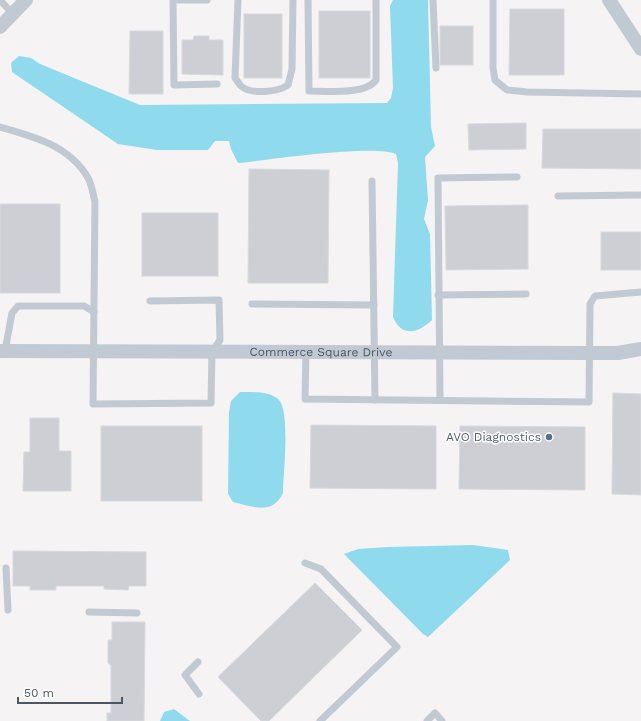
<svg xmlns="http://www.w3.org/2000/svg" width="641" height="721" font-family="'Work Sans',sans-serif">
<rect width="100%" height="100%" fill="#f5f3f3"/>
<g fill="#90daee">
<path d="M 393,0 L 428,0 L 431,127 L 435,146 L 425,157 L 428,200 L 424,219 L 430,234 L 432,320 C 418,333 402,338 393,317 L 398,163 L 396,154 C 374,144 268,160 238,163 L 231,149 L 229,141 L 215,141 L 208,150 L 157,150 L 118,144 L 12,72 L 11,63 L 19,56 L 31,58 L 40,64 L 140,105 L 387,103 L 391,98 L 393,88 L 390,6 Z"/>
<path d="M 240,392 C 252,392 268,391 278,399 C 291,409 283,475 283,493 C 273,515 253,507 233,502 L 228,494 L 229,412 L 231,401 Z"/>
<path d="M 473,545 L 508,550 L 510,560 L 428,637 L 423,634 L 344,554 L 358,549 L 388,547 Z"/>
<path d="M 174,709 L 190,721 L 160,721 L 164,712 Z"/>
</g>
<g fill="#cdcfd5" stroke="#d7d9de">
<path d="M 510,9 L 564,9 L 564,75 L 509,75 Z"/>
<rect x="319" y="11" width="51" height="67"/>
<rect x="244" y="14" width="38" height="64"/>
<rect x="440" y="26" width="33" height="39"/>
<path d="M 130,31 L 163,31 L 163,94 L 129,94 Z"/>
<path d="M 194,36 L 209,36 L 209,40 L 223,40 L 223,75 L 182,74 L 182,40 L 193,40 Z"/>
<path d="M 526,123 L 526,149 L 469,150 L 468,124 Z"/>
<path d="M 543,129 L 641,129 L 641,169 L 542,168 Z"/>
<path d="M 249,169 L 329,170 L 328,283 L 248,283 Z"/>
<rect x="0" y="204" width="60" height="89"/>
<path d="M 528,205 L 528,269 L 446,270 L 445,206 Z"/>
<rect x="142" y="213" width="76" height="63"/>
<rect x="601" y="232" width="40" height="38"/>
<path d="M 613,393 L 641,394 L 641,495 L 612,494 Z"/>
<path d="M 30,418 L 59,418 L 59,451 L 71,451 L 71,491 L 23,491 L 24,452 L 30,452 Z"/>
<path d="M 311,425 L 436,426 L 436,489 L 310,488 Z"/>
<rect x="101" y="426" width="101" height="75"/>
<path d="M 460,426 L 585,427 L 585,490 L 459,489 Z"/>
<path d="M 13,551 L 146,552 L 146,586 L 129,586 L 128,590 L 104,589 L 104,586 L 56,586 L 56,590 L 30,590 L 30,586 L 13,586 Z"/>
<path d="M 315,583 L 362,630 L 269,721 L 261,721 L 218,677 Z"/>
<path d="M 112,622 L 145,622 L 144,721 L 107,721 L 107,713 L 111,713 L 111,665 L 108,663 L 108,640 L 112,640 Z"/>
</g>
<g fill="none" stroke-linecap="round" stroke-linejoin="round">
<g stroke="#c1cad2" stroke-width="7">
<path d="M 0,0 L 12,13"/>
<path d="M 207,0 L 173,0 L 174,85 L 217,84"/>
<path d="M 238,0 L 235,78 C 237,80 239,84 241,86 C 251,95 278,92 288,85 L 292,69 L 293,0"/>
<path d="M 308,0 L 309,91 C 327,91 366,95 376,80 L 376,0"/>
<path d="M 433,0 L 436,68"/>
<path d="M 493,0 L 493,68 L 495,80 L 507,90 L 527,92 L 641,94"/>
<path d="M 0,127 C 33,136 70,146 88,178 C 92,185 93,194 95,202 L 93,404 L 211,403 L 212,352 L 220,340 L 219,300 L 150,301"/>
<path d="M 372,181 L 375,400"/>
<path d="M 558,196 L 641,195"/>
<path d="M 438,295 L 526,294"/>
<path d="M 252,304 L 374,305"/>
<path d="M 5,351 L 12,313 L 18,306 L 84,306 L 94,312"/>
<path d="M 306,352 L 305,399 L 589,402 L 590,304 L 595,296 L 641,292"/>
<path d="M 440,400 L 438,178 L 517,177"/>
<path d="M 305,563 L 321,569 L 397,647 L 320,721"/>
<path d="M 6,568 L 8,610"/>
<path d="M 89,612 L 137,613"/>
<path d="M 198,662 L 185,675 L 199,694"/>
<path d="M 427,721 L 435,713 L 442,721"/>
</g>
<g stroke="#c1cad2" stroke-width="14">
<path d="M 609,0 L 641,49"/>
<path d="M 0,27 L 26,0"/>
<path id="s1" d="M 0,351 L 589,353 L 618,353 L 641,349"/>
</g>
</g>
<circle fill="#5c6f8a" stroke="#fff" stroke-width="1.5" cx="549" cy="437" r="4"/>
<g text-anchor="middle" stroke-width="3" stroke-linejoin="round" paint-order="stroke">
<g font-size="12" fill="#4a5661" stroke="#fff">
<text dy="4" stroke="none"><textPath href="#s1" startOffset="321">Commerce Square Drive</textPath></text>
</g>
<g font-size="12" fill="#4e5e75" stroke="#fff" text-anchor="end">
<text x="541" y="441">AVO Diagnostics</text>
</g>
</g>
<path d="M18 697v6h104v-6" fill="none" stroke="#4a5661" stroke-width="2"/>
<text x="24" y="697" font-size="12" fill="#4a5661" stroke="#ffffff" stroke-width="3" paint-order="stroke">50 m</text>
</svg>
